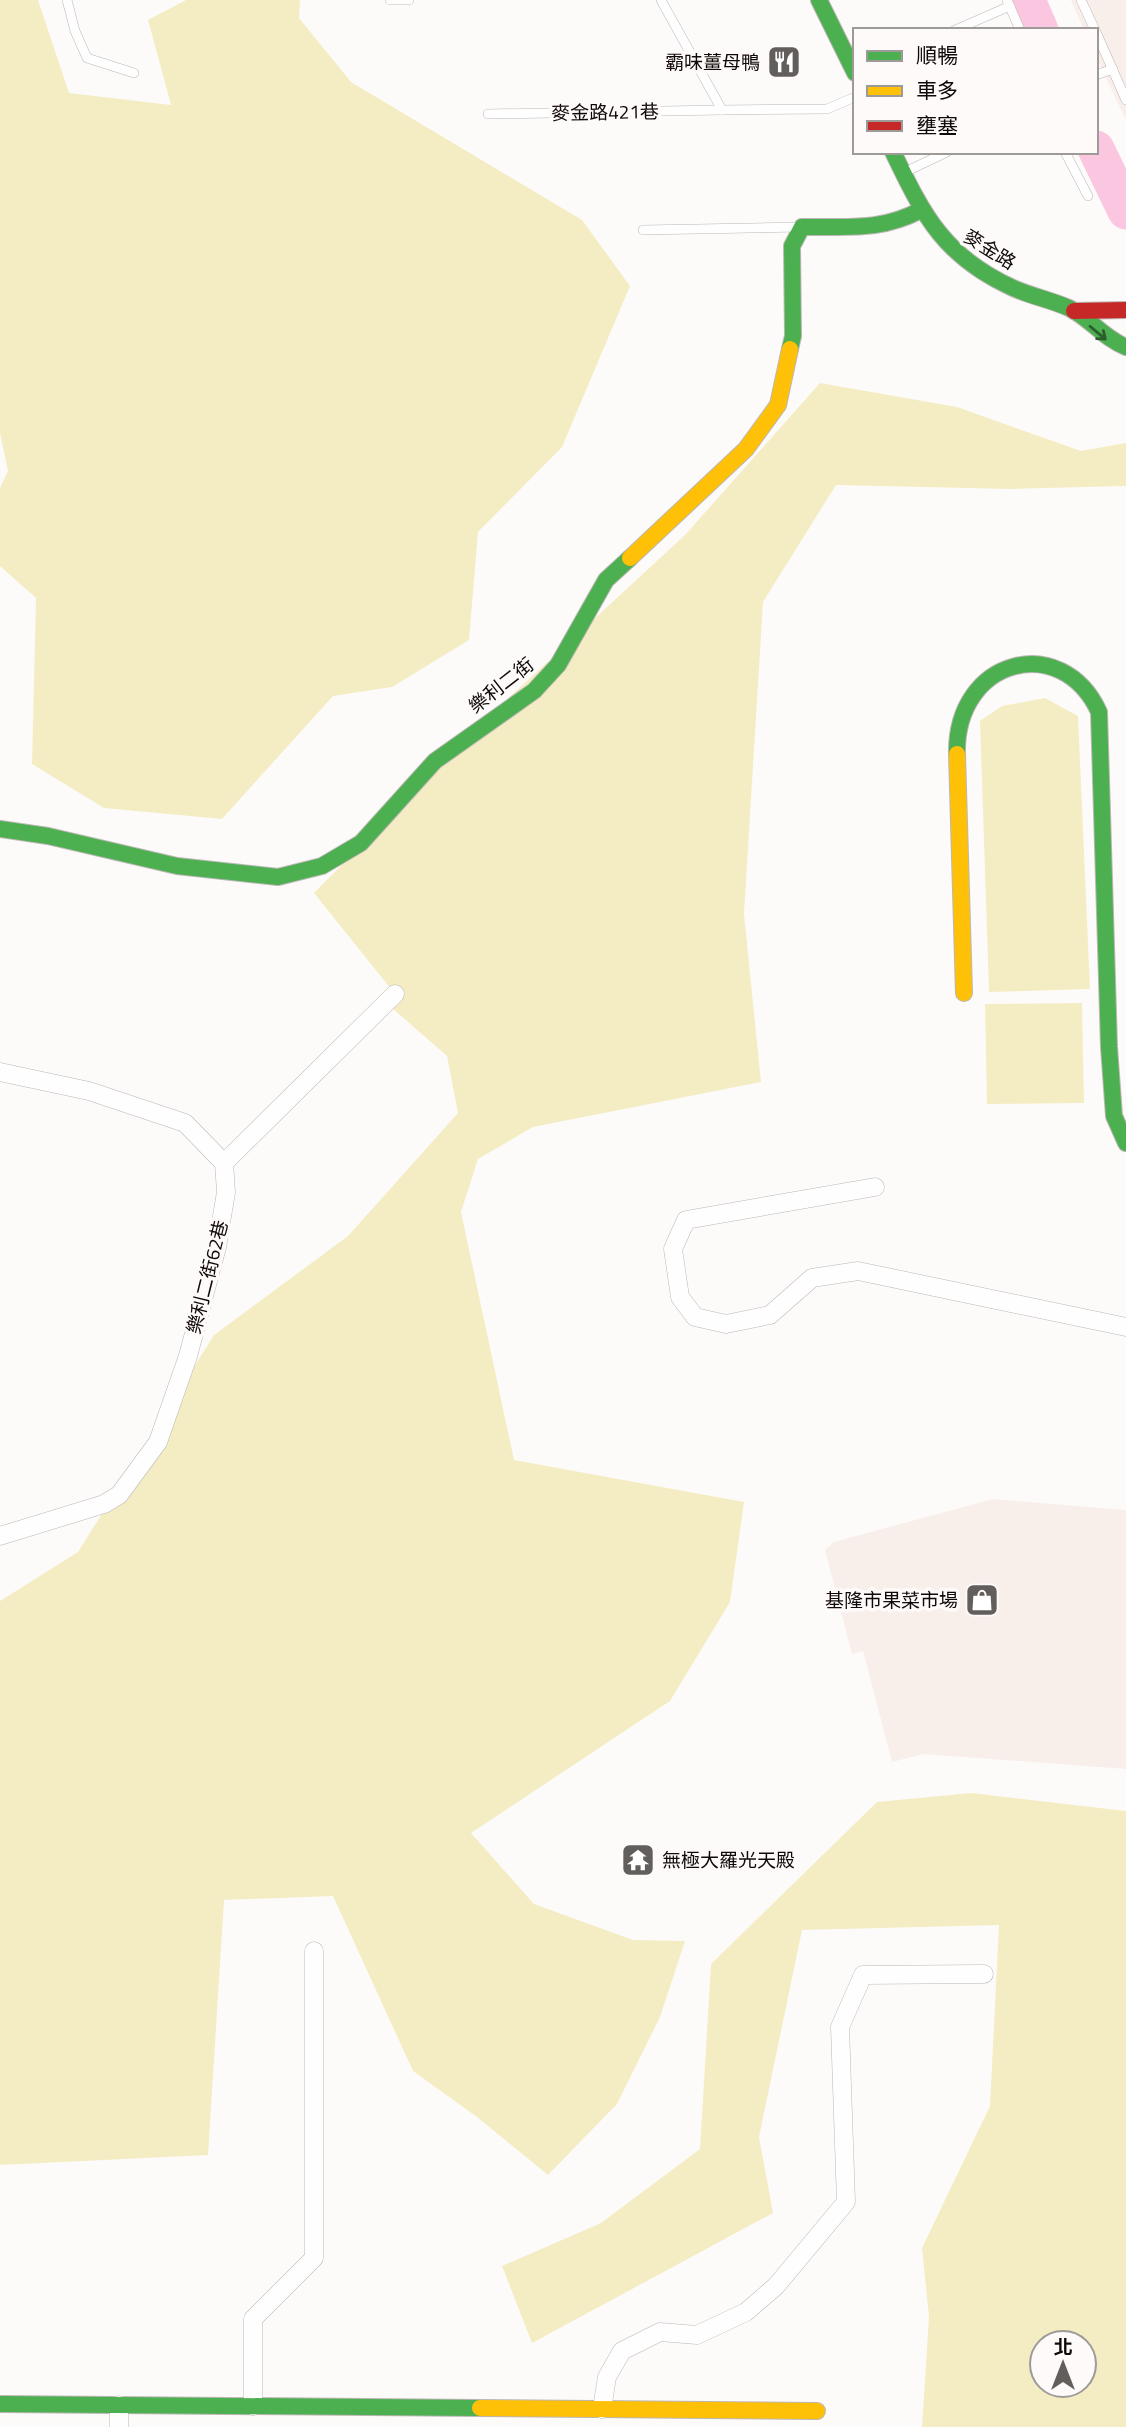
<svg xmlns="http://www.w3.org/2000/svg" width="1126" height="2427" font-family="'Titillium Web','Noto Sans TC',sans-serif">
<rect width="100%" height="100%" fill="#fdfbfa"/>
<g fill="#f8eeea">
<path d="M 1071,0 L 1126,0 L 1126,120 L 1096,57 L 1096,30 L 1084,30 Z"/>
<path d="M 993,1499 L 1126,1510 L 1126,1769 L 923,1754 L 892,1762 L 863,1651 L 852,1654 L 825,1550 L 834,1542 Z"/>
</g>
<g fill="#f4edc4" fill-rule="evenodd">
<path d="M 0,0 L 38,0 L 69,93 L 171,105 L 148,20 L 186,0 L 300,0 L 299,18 L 351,82 L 582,220 L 630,286 L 562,447 L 478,532 L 469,640 L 392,687 L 333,696 L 222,819 L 104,808 L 32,764 L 36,598 L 0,566 L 0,488 L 8,471 L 0,433 Z"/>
<path d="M 820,383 L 957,407 L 1081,451 L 1126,443 L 1126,486 L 1011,489 L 836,485 L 763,602 L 744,914 L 761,1082 L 533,1127 L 478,1159 L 461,1212 L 514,1460 L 744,1502 L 730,1602 L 670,1701 L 471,1833 L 534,1904 L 633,1940 L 685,1941 L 660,2017 L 617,2104 L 548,2175 L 477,2117 L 413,2071 L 333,1896 L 224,1900 L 208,2155 L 0,2165 L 0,1601 L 78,1552 L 214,1335 L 348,1236 L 458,1113 L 447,1056 L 392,1008 L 395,994 L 314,893 L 503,703 L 685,535 Z"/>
<path d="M 1045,698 L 1078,716 L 1090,989 L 989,992 L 980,721 L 1002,706 Z"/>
<path d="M 1082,1003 L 1084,1103 L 987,1104 L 985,1004 Z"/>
<path d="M 971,1793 L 1126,1811 L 1126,2427 L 922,2427 L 929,2317 L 922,2248 L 990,2106 L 999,1925 L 802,1930 L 759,2137 L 773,2213 L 532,2343 L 502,2266 L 601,2223 L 700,2149 L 711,1964 L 877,1802 ZM 1042,2343 L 1084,2343 L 1084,2385 L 1042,2385 Z"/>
</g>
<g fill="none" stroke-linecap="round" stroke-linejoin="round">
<g stroke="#fbc6e0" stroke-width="37">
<path d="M 1027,0 L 1040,30"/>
<path d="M 1096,149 L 1126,211"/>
</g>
<defs>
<g id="lane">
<path d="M 67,0 L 75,31 L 87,58 L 134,73"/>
<path d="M 390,0 L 409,0"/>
<path d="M 661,0 L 722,110 L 827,109 L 855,97"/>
<path d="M 1007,0 L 1020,30"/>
<path d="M 1081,0 L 1095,30"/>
<path d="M 955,30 L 1010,6"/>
<path d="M 1096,32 L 1126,100"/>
<path d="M 1096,75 L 1113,69"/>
<path d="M 488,114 L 722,110"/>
<path d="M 1065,152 L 1088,196"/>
<path d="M 905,172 L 947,152"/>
<path d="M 643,230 L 799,227"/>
</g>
<g id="street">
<path d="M 0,1072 L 89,1091 L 185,1123 L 224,1163 L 226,1192 L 217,1247 L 188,1356 L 158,1442 L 119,1495 L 104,1504 L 0,1536"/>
<path d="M 224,1163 L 395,994"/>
<path d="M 875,1187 L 686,1220 L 673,1249 L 680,1297 L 695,1317 L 726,1324 L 770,1315 L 812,1278 L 858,1271 L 1126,1327"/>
<path d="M 253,2406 L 253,2319 L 314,2258 L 314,1951"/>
<path d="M 602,2409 L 607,2377 L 622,2351 L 660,2332 L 697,2335 L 746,2312 L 776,2286 L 846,2202 L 840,2027 L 863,1975 L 984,1974"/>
<path d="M 119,2427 L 119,2405"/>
</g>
<g id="fast">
<path d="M 819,0 L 855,73"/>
<path d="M 893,152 C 924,217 945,257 1013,288 C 1031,296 1051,300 1069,308 C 1090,318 1103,338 1126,347"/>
<path d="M 790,349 L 793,336 L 792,246 L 802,227 C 848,226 879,232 921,210"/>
<path d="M 957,754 C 955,658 1062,631 1099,712 L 1109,1047 L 1114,1116 L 1126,1143"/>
<path d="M 0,829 L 48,836 L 177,866 L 278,877 L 322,866 L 361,843 L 435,761 L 534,691 L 558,665 L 606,580 L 630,558"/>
<path d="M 0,2404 L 480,2408"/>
</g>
<g id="slow">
<path d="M 630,558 L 746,449 L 778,405 L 790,349"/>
<path d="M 957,754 L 964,993"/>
<path d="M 480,2408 L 817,2411"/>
</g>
<path id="jam" d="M 1074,311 L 1126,310"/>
</defs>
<use href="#lane" stroke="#bcb7b5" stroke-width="10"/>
<use href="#street" stroke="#bcb7b5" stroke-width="19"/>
<use href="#fast" stroke="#bcb7b5" stroke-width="18"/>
<use href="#slow" stroke="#bcb7b5" stroke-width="18"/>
<use href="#jam" stroke="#bcb7b5" stroke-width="18"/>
<use href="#lane" stroke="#fffefe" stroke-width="9"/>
<use href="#street" stroke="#fffefe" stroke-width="18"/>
<use href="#fast" stroke="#4caf50" stroke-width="16"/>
<use href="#slow" stroke="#ffc107" stroke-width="16"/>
<use href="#jam" stroke="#c62828" stroke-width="16"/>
</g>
<defs><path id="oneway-shaft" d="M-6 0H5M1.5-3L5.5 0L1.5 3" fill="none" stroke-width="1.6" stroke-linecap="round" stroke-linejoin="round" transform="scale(1.75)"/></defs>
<use stroke="#2e5c2c" href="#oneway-shaft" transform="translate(1098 333) rotate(40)"/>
<defs>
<symbol id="restaurant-square" viewBox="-11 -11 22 22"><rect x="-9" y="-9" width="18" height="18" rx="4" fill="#625e5c" stroke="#fefaf9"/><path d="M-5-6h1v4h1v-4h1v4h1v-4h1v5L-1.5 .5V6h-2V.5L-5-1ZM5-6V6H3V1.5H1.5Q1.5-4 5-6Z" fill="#fff"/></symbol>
<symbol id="shop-square" viewBox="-11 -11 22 22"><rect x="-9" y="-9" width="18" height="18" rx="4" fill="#625e5c" stroke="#fefaf9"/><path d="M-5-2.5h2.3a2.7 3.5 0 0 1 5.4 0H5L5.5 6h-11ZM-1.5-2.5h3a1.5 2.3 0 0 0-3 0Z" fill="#fff"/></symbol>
<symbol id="temple-square" viewBox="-11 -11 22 22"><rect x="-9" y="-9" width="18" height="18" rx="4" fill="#625e5c" stroke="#fefaf9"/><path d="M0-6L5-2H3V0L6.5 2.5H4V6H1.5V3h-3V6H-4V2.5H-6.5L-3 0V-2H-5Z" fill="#fff"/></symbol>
</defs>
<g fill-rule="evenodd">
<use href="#restaurant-square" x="765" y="43" width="38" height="38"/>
<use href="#shop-square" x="963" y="1581" width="38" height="38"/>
<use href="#temple-square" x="619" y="1841" width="38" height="38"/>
</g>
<g text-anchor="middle" stroke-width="7" stroke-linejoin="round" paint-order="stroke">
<g font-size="19" fill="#0f0a07" stroke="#fefaf9" text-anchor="end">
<text x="760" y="69">霸味薑母鴨</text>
<text x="958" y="1607">基隆市果菜市場</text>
<text x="662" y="1867" text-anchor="start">無極大羅光天殿</text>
</g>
<g font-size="19" fill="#0f0a07" stroke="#fefaf9">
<text transform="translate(605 112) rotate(-1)" y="7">麥金路421巷</text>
<text transform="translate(990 249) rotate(32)" y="7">麥金路</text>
<text transform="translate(501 685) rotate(-38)" y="7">樂利二街</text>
<text transform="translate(207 1277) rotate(-76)" y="7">樂利二街62巷</text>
</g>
</g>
<rect x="853" y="28" width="245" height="126" fill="#fefaf9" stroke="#9e9a98" stroke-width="2"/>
<rect x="867" y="51" width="35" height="10" fill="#4caf50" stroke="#9e9a98" stroke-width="2"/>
<text x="916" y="63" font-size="21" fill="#0f0a07">順暢</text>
<rect x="867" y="86" width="35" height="10" fill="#ffc107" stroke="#9e9a98" stroke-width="2"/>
<text x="916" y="98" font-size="21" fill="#0f0a07">車多</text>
<rect x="867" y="121" width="35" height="10" fill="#c62828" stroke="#9e9a98" stroke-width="2"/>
<text x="916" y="133" font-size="21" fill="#0f0a07">壅塞</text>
<g transform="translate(1063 2364)"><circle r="33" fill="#fefaf9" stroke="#9e9a98" stroke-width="2"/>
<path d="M0-5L12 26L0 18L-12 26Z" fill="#625e5c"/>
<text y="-10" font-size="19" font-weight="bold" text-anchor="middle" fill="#0f0a07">北</text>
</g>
</svg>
